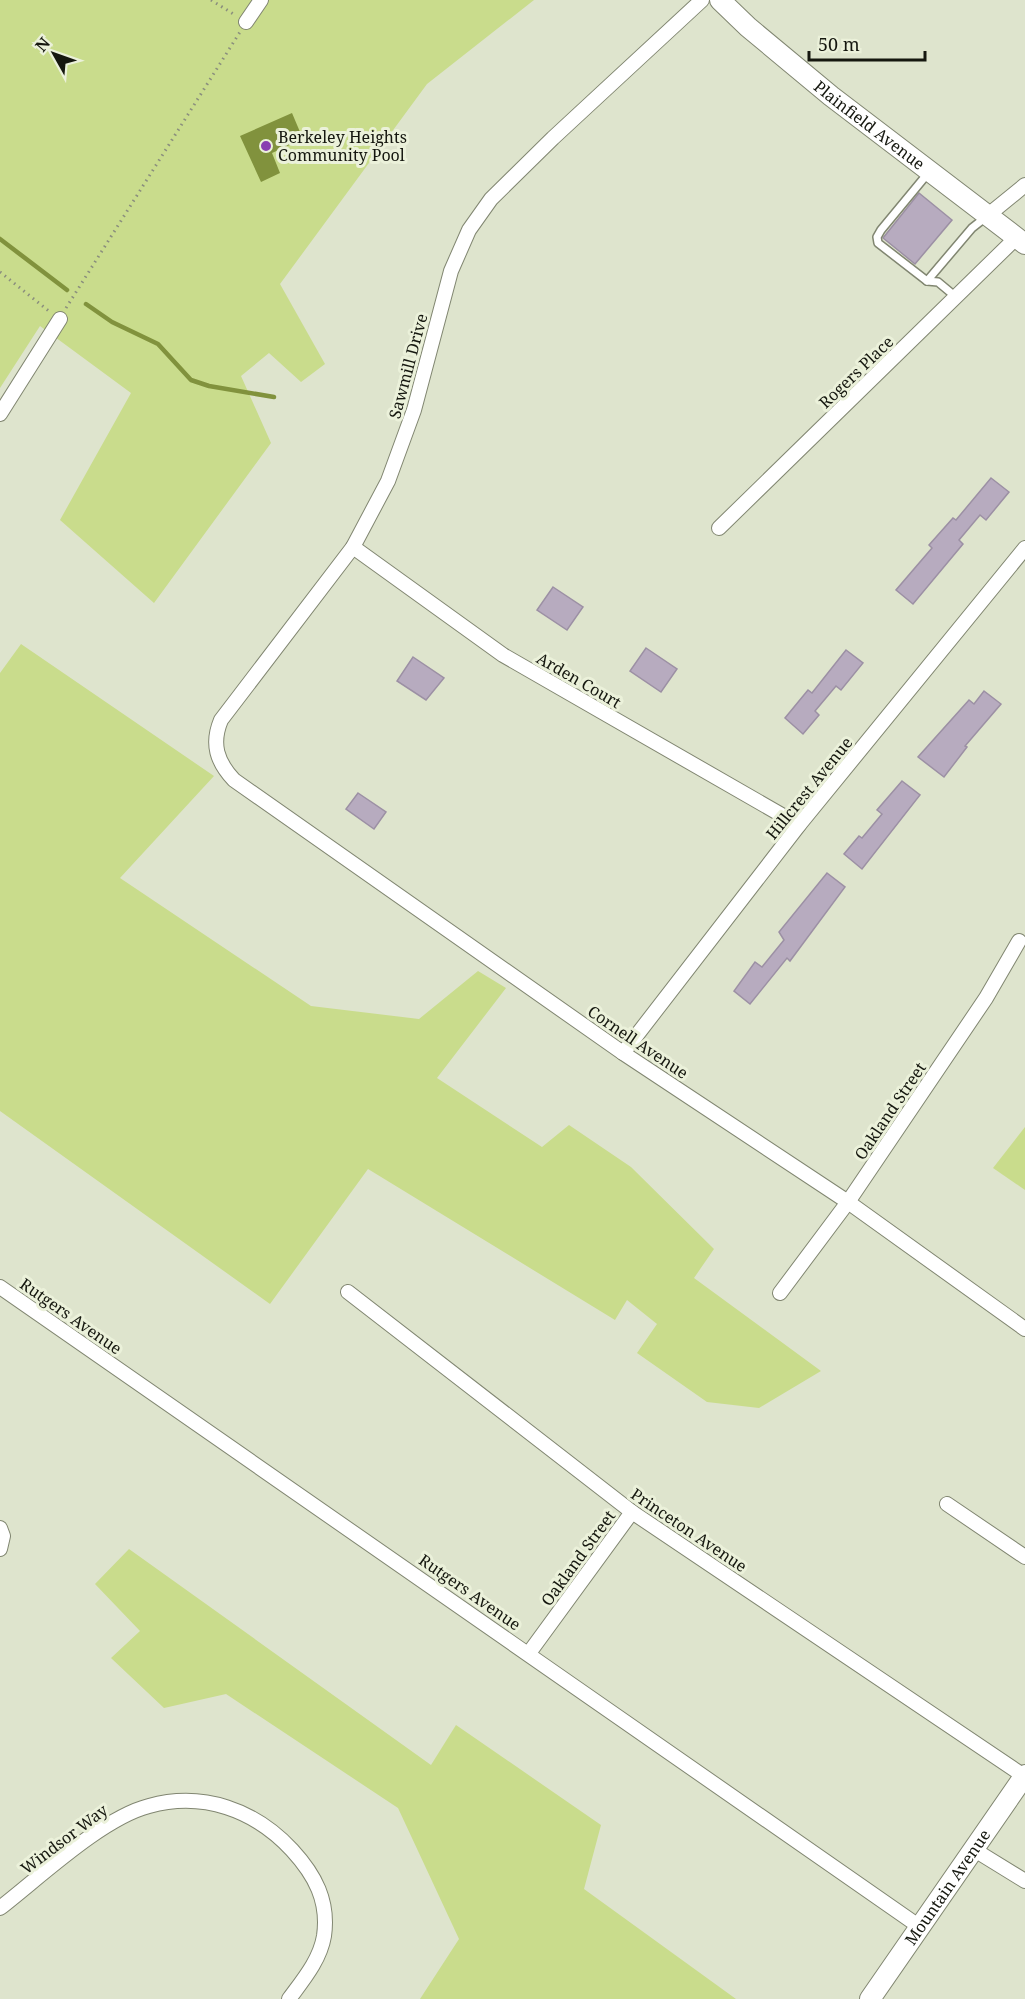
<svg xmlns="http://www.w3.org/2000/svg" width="1025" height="1999" font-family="'Noto Serif',serif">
<rect width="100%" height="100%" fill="#dee4cd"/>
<g fill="#c9dc8c">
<path d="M 0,0 L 534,0 L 427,84 L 280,284 L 325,364 L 301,382 L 269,353 L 241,376 L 271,443 L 154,603 L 60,520 L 131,393 L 40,326 L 0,388 Z"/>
<path d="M 21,644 L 214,776 L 120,878 L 311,1006 L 419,1019 L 478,971 L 506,988 L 437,1078 L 542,1147 L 569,1125 L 631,1167 L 714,1249 L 694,1278 L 821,1371 L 759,1408 L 707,1402 L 637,1353 L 657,1324 L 627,1300 L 615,1320 L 368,1169 L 270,1304 L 0,1111 L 0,673 Z"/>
<path d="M 1025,1127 L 1025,1190 L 993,1168 Z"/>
<path d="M 129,1549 L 431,1765 L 456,1725 L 601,1825 L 584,1889 L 736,1999 L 420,1999 L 459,1939 L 398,1808 L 226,1694 L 164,1708 L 111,1658 L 140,1631 L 95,1584 Z"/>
</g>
<path fill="#81923d" d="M 292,113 L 303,139 L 272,153 L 280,173 L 261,182 L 240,136 Z"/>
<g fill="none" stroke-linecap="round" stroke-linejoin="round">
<g stroke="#81923d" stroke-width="4.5">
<path d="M 0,239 L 67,290"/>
<path d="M 86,304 L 112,322 L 158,344 L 191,380 L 209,386 L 274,397"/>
</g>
</g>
<g fill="#b7abbf" stroke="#9c90a4" stroke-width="1.5">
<path d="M 919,193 L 952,220 L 915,264 L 883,238 Z"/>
<path d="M 991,478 L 1009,492 L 986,520 L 980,515 L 959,540 L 963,544 L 913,604 L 896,590 L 932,548 L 929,545 L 953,518 L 956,520 Z"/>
<path d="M 553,587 L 583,607 L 567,630 L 537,610 Z"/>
<path d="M 646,648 L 677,669 L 661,692 L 630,671 Z"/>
<path d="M 846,650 L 863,663 L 841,690 L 836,686 L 815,711 L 819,715 L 803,734 L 785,718 L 808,690 L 812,693 Z"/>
<path d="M 413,657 L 444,678 L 426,700 L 397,681 Z"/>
<path d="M 984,691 L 1001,704 L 965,746 L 967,747 L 944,777 L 918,757 L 969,700 L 974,704 Z"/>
<path d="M 902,781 L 920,795 L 862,869 L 844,854 L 859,836 L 862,838 L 882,814 L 877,810 Z"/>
<path d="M 358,793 L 386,812 L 374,829 L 346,809 Z"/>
<path d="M 827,873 L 845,887 L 790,961 L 787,958 L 750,1004 L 734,991 L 755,962 L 762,967 L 784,940 L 779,932 Z"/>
</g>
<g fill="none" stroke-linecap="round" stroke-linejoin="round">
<defs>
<g id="service">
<path d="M 929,172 L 881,230 L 877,237 L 878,243 L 927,281 L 938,282 L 956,297"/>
<path d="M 927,281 L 972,228 L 986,217"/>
</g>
<g id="minor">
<path d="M 702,0 L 553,138 L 491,199 L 469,230 L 451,271 L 414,410 L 388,481 L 353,547 L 221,720 C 211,744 217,762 234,780 L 623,1053 L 848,1202 L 1025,1329"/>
<path d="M 246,22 L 261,0"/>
<path d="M 987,216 L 1025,185"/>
<path d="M 0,414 L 60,319"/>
<path d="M 719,528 L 1016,238"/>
<path d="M 353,547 L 503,655 L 799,825"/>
<path d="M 623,1053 L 799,825 L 1025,548"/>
<path d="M 0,1287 L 920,1927"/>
<path d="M 348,1292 L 632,1512 L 1024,1776"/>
<path d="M 780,1293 L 848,1202 L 986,998 L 1019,941"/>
<path d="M 947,1504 L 1025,1557"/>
<path d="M 0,1528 L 3,1536 L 0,1549"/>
<path d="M 529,1653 L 632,1512"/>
<path d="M 973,1849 L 1025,1881"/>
<path d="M 0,1908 C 39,1878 102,1818 149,1806 C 203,1791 255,1810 292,1850 C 315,1875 329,1901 324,1936 C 320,1960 303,1980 289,1999"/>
</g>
<g id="secondary">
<path id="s1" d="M 720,0 L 748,27 L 831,96 L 1025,244"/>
<path id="s2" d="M 870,1999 L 1025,1775"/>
</g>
</defs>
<use href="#service" stroke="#818671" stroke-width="10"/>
<use href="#minor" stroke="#818671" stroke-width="16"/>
<use href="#secondary" stroke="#818671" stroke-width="22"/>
<g stroke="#8a8e7d" stroke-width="3" stroke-dasharray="1.5 4.5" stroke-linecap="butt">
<path d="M 211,0 L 235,15"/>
<path d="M 0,272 L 50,312"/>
<path d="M 66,308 L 240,32"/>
</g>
<use href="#service" stroke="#fff" stroke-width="7"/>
<use href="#minor" stroke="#fff" stroke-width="14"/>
<use href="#secondary" stroke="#fff" stroke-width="20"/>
</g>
<circle fill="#893fb1" stroke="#ebf1da" stroke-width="2" cx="266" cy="146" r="6"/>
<g text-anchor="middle" stroke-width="6" stroke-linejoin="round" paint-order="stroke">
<g font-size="16" fill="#15170f" stroke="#ebf1da">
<text dy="6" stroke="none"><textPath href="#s1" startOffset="195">Plainfield Avenue</textPath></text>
<text transform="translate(408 366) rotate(-75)" y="6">Sawmill Drive</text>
<text transform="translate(856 372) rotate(-44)" y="6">Rogers Place</text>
<text transform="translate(579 680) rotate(30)" y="6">Arden Court</text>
<text transform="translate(809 788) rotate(-51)" y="6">Hillcrest Avenue</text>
<text transform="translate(638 1042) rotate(34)" y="6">Cornell Avenue</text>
<text transform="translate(890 1111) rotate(-56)" y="6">Oakland Street</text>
<text transform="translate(71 1316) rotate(35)" y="6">Rutgers Avenue</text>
<text transform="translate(689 1530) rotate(34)" y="6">Princeton Avenue</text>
<text transform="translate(578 1558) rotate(-54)" y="6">Oakland Street</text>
<text transform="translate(470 1592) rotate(35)" y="6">Rutgers Avenue</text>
<text transform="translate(64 1839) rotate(-37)" y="6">Windsor Way</text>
<text dy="6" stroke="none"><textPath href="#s2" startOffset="136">Mountain Avenue</textPath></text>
</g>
<g font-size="16" fill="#15170f" stroke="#ebf1da" text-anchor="start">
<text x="278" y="143">Berkeley Heights<tspan x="278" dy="18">Community Pool</tspan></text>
</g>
</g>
<g transform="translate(54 54) rotate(310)" stroke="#ebf1da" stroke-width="4.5" paint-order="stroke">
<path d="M0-4.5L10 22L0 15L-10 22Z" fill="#15170f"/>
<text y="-9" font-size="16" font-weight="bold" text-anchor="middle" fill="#15170f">N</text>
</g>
<path d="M809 51v9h116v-9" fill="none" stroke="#15170f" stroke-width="3"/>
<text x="818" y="51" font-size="18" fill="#15170f" stroke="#ebf1da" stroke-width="4.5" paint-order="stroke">50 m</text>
</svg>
